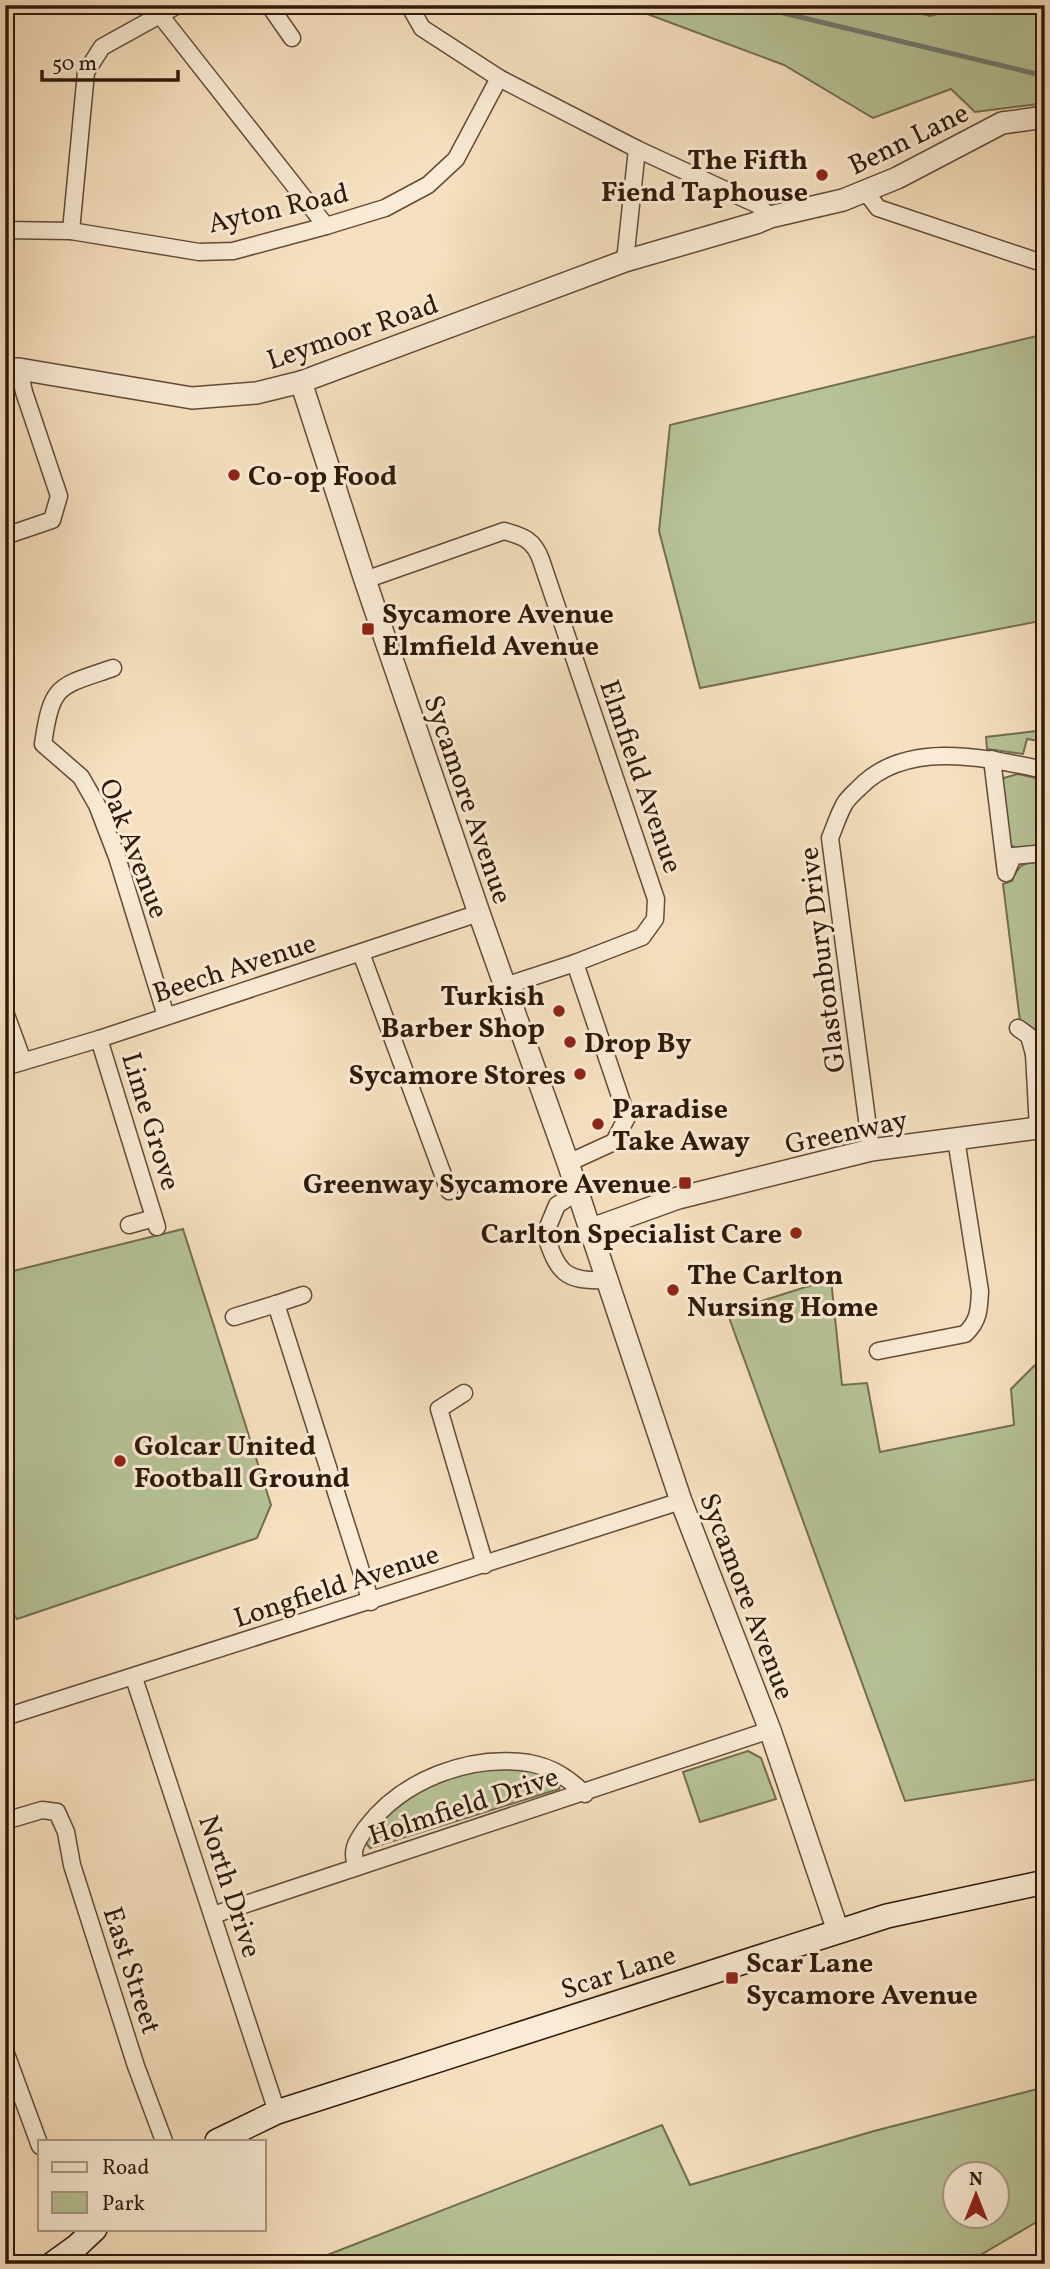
<svg xmlns="http://www.w3.org/2000/svg" width="1050" height="2269" font-family="Vollkorn,serif">
<rect width="100%" height="100%" fill="#f6e0bf"/>
<filter id="stains"><feTurbulence type="fractalNoise" baseFrequency=".00286" numOctaves="4"/><feColorMatrix values="0 0 0 0 .2 0 0 0 0 .09 0 0 0 0 .02 0 0 0 .5 -.17"/></filter>
<radialGradient id="worn" r=".72"><stop offset=".6" stop-color="#630" stop-opacity="0"/><stop offset="1" stop-color="#630" stop-opacity=".3"/></radialGradient>
<g fill="#b6c397" stroke="#736e51" stroke-width="2" fill-rule="evenodd">
<path d="M 623,5 L 891,5 L 930,16 L 971,5 L 1045,5 L 1045,103 L 975,112 L 951,89 L 873,118 L 784,65 Z"/>
<path d="M 1045,334 L 1045,620 L 700,688 L 659,531 L 670,425 Z"/>
<path d="M 1045,730 L 1045,742 L 1027,739 L 1023,754 L 987,749 L 986,737 Z"/>
<path d="M 1018,774 L 1045,780 L 1045,846 L 1017,849 L 1008,843 L 999,783 L 1004,778 Z"/>
<path d="M 1045,861 L 1045,1040 L 1033,1029 L 1021,1029 L 1003,884 L 1012,881 C 1019,862 1025,863 1045,861 Z"/>
<path d="M 183,1229 L 271,1505 L 257,1538 L 17,1619 L 5,1602 L 5,1273 Z"/>
<path d="M 831,1279 L 842,1385 L 867,1383 L 880,1452 L 1014,1425 L 1011,1389 L 1037,1363 L 1045,1362 L 1045,1778 L 905,1801 L 727,1312 Z"/>
<path d="M 748,1751 L 761,1758 L 776,1799 L 700,1822 L 683,1772 Z"/>
<path d="M 493,1768 L 530,1769 L 561,1781 L 559,1789 L 370,1848 L 365,1842 C 374,1812 431,1781 460,1773 C 470,1770 482,1769 493,1768 Z"/>
<path d="M 1045,2087 L 1045,2217 L 965,2264 L 304,2264 L 662,2125 L 690,2185 L 874,2131 ZM 998,2174 L 998,2216 L 956,2216 L 956,2174 Z"/>
</g>
<g fill="none" stroke-linecap="round" stroke-linejoin="round">
<path stroke="#717b71" stroke-width="5" d="M 750,5 L 1045,76"/>
<defs>
<g id="minor">
<path d="M 269,5 L 292,38"/>
<path d="M 409,5 L 422,28 L 499,78 L 637,149 L 758,205 L 770,217"/>
<path d="M 160,15 L 326,226"/>
<path d="M 865,191 L 878,208 L 1045,264"/>
<path d="M 5,230 L 71,231 L 199,252 L 233,251 L 326,226 L 385,208 L 428,185 L 456,159 L 499,78"/>
<path d="M 71,231 L 86,72 L 102,47 L 178,5"/>
<path d="M 625,261 L 637,149"/>
<path d="M 5,536 L 52,520 L 59,496 L 24,392 L 19,369"/>
<path d="M 365,580 L 504,531 C 523,536 534,540 541,560 L 656,899 L 655,919 L 642,937 L 575,963 L 505,986"/>
<path d="M 113,668 C 58,687 52,683 43,744 L 81,777 L 97,805 L 117,857 L 166,1016"/>
<path d="M 992,759 L 1006,873 L 1013,856 L 1045,853"/>
<path d="M 361,953 L 449,1191"/>
<path d="M 5,1012 L 23,1061"/>
<path d="M 1018,1028 L 1029,1036 L 1034,1054"/>
<path d="M 99,1039 L 157,1227"/>
<path d="M 5,1067 L 99,1039 L 479,913"/>
<path d="M 1038,1128 L 1034,1054 L 1045,1052"/>
<path d="M 871,1150 L 830,838 C 835,826 839,813 845,803 C 849,797 855,792 860,787 C 907,739 986,758 1045,770"/>
<path d="M 568,1163 L 614,1142 L 627,1117 L 575,963"/>
<path d="M 577,1192 L 557,1205 L 545,1234 C 558,1272 564,1282 606,1280"/>
<path d="M 129,1225 L 154,1218"/>
<path d="M 276,1304 L 303,1295"/>
<path d="M 234,1317 L 276,1304 L 371,1602"/>
<path d="M 878,1351 L 965,1334 C 979,1321 979,1310 980,1291 L 956,1139"/>
<path d="M 464,1393 L 439,1409 L 485,1565"/>
<path d="M 134,1678 L 277,2112"/>
<path d="M 5,1717 L 681,1501"/>
<path d="M 5,1821 L 42,1810 L 57,1812 L 66,1832 L 72,1865 L 136,2066 L 164,2141"/>
<path d="M 357,1867 C 350,1851 356,1842 366,1828 C 402,1780 469,1754 529,1763 C 552,1767 568,1778 585,1794"/>
<path d="M 213,1915 L 770,1730"/>
<path d="M 5,2051 L 40,2146"/>
</g>
<g id="tertiary">
<path d="M 5,369 L 19,369 L 192,398 L 256,393 L 301,382 L 625,261 L 756,223 L 770,217 L 843,200 L 897,178 L 1002,123 L 1045,117"/>
<path d="M 301,382 L 365,580 L 479,913 L 568,1163 L 681,1501 L 770,1730 L 838,1931"/>
<path d="M 589,1230 L 678,1198 L 871,1150 L 1045,1127"/>
</g>
<g id="secondary">
<path d="M 217,2141 L 277,2112 L 887,1916 L 1045,1882"/>
<path d="M 52,2264 L 77,2246 L 95,2229"/>
</g>
</defs>
<use href="#minor" stroke="#624b38" stroke-width="19"/>
<use href="#tertiary" stroke="#624b38" stroke-width="24"/>
<use href="#secondary" stroke="#30190b" stroke-width="26"/>
<use href="#minor" stroke="#f9ebd5" stroke-width="16"/>
<use href="#tertiary" stroke="#f9ebd5" stroke-width="21"/>
<use href="#secondary" stroke="#f9ebd5" stroke-width="23"/>
<defs>
<path id="rail" d="M 1032,2264 L 1045,2257"/>
</defs>
<use href="#rail" stroke="#30190b" stroke-width="8"/>
<use href="#rail" stroke="#f9ebd5" stroke-width="5" stroke-dasharray="16" stroke-linecap="butt"/>
</g>
<g fill="#8f2418" stroke="#f9ebd5" stroke-width="2.5">
<circle cx="822" cy="175" r="7"/>
<circle cx="234" cy="475" r="7"/>
<rect x="361" y="622" width="14" height="14" rx="3.5"/>
<circle cx="559" cy="1011" r="7"/>
<circle cx="570" cy="1042" r="7"/>
<circle cx="580" cy="1074" r="7"/>
<circle cx="598" cy="1124" r="7"/>
<rect x="678" y="1176" width="14" height="14" rx="3.5"/>
<circle cx="796" cy="1233" r="7"/>
<circle cx="673" cy="1290" r="7"/>
<circle cx="120" cy="1461" r="7"/>
<rect x="725" y="1971" width="14" height="14" rx="3.5"/>
</g>
<g text-anchor="middle" stroke-width="6" stroke-linejoin="round" paint-order="stroke">
<g font-size="28" fill="#30190b" stroke="#f9ebd5">
<text transform="translate(908 138) rotate(-26)" y="10">Benn Lane</text>
<text transform="translate(278 207) rotate(-13)" y="10">Ayton Road</text>
<text transform="translate(352 331) rotate(-19)" y="10">Leymoor Road</text>
<text transform="translate(642 776) rotate(71)" y="10">Elmfield Avenue</text>
<text transform="translate(469 799) rotate(71)" y="10">Sycamore Avenue</text>
<text transform="translate(135 848) rotate(69)" y="10">Oak Avenue</text>
<text transform="translate(821 960) rotate(-97)" y="10">Glastonbury Drive</text>
<text transform="translate(234 967) rotate(-18)" y="10">Beech Avenue</text>
<text transform="translate(152 1121) rotate(73)" y="10">Lime Grove</text>
<text transform="translate(846 1131) rotate(-12)" y="10">Greenway</text>
<text transform="translate(336 1585) rotate(-18)" y="10">Longfield Avenue</text>
<text transform="translate(748 1596) rotate(69)" y="10">Sycamore Avenue</text>
<text transform="translate(463 1805) rotate(-18)" y="10">Holmfield Drive</text>
<text transform="translate(231 1886) rotate(72)" y="10">North Drive</text>
<text transform="translate(133 1970) rotate(72)" y="10">East Street</text>
<text transform="translate(618 1971) rotate(-18)" y="10">Scar Lane</text>
</g>
<g font-size="28" font-weight="bold" fill="#30190b" stroke="#f9ebd5" text-anchor="start">
<text x="808" y="169" text-anchor="end">The Fifth<tspan x="808" dy="32">Fiend Taphouse</tspan></text>
<text x="248" y="485">Co-op Food</text>
<text x="382" y="623">Sycamore Avenue<tspan x="382" dy="32">Elmfield Avenue</tspan></text>
<text x="545" y="1005" text-anchor="end">Turkish<tspan x="545" dy="32">Barber Shop</tspan></text>
<text x="584" y="1052">Drop By</text>
<text x="566" y="1084" text-anchor="end">Sycamore Stores</text>
<text x="612" y="1118">Paradise<tspan x="612" dy="32">Take Away</tspan></text>
<text x="671" y="1193" text-anchor="end">Greenway Sycamore Avenue</text>
<text x="782" y="1243" text-anchor="end">Carlton Specialist Care</text>
<text x="687" y="1284">The Carlton<tspan x="687" dy="32">Nursing Home</tspan></text>
<text x="134" y="1455">Golcar United<tspan x="134" dy="32">Football Ground</tspan></text>
<text x="746" y="1972">Scar Lane<tspan x="746" dy="32">Sycamore Avenue</tspan></text>
</g>
</g>
<rect width="1050" height="2269" fill="none" stroke="#f6e0bf" stroke-width="28"/>
<rect x="7" y="7" width="1036" height="2255" fill="none" stroke="#30190b" stroke-width="3.5"/>
<rect x="14" y="14" width="1022" height="2241" fill="none" stroke="#30190b" stroke-width="2"/>
<rect x="38" y="2140" width="228" height="91" fill="#f9ebd5" stroke="#a99784" stroke-width="2"/>
<rect x="52" y="2162" width="35" height="10" fill="#f9ebd5" stroke="#a99784" stroke-width="2"/>
<text x="102" y="2174" font-size="21" fill="#30190b">Road</text>
<rect x="52" y="2192" width="35" height="21" fill="#b6c397" stroke="#a99784" stroke-width="2"/>
<text x="102" y="2210" font-size="21" fill="#30190b">Park</text>
<g transform="translate(976 2195)"><circle r="33" fill="#f9ebd5" stroke="#a99784" stroke-width="2"/>
<path d="M0-5L12 26L0 18L-12 26Z" fill="#8f2418"/>
<text y="-10" font-size="19" font-weight="bold" text-anchor="middle" fill="#30190b">N</text>
</g>
<path d="M42 70v10h136v-10" fill="none" stroke="#30190b" stroke-width="3.5"/>
<text x="52" y="70" font-size="21" fill="#30190b" stroke="#f9ebd5" stroke-width="5" paint-order="stroke">50 m</text>
<rect width="100%" height="100%" filter="url(#stains)"/>
<rect width="100%" height="100%" fill="url(#worn)"/>
</svg>
